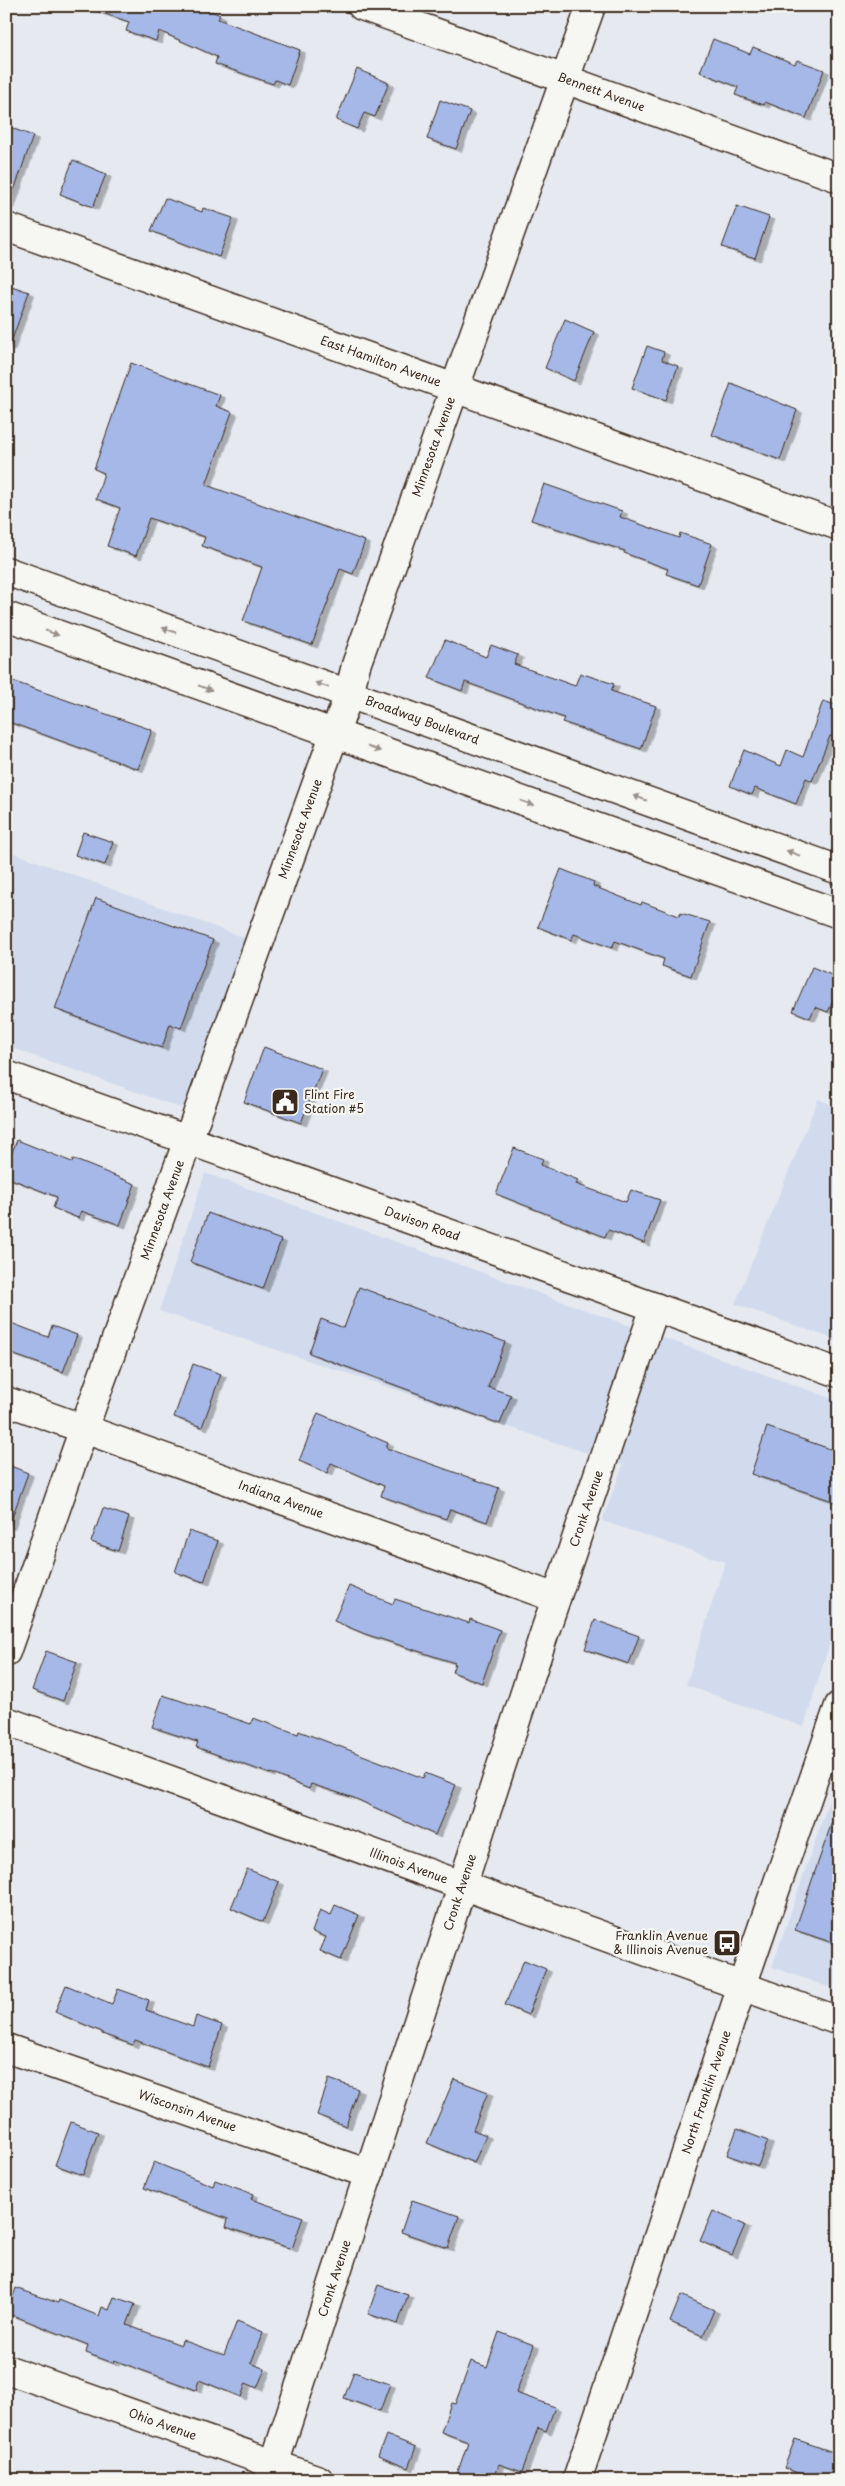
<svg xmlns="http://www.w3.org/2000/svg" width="845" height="2486" font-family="'Playpen Sans',sans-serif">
<defs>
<filter id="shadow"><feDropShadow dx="5.5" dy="3" stdDeviation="0" flood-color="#0004"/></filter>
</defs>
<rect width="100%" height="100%" fill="#e6eaf0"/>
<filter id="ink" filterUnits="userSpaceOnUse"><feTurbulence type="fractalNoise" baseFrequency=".02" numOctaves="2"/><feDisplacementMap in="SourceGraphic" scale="10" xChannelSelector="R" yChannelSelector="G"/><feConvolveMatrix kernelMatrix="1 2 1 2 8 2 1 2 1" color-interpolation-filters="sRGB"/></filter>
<g filter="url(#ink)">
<g fill="#d2dbed">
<path d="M 6,850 L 245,938 L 184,1109 L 6,1046 Z"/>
<path d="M 818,1099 L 839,1108 L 839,1341 L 735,1304 Z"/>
<path d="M 205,1173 L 839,1401 L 839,1613 L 804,1727 L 686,1685 L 725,1562 L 602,1521 L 623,1465 L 159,1311 Z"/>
<path d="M 839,1771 L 839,1991 L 772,1967 Z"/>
</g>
<g fill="#a5b8e7" stroke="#3b2a1e" filter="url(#shadow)">
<path d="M 92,6 L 201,6 L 220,15 L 218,19 L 300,50 L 288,85 L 275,80 L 273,84 L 215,64 L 217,57 L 159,31 L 156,41 L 126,31 L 129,22 L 91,9 Z"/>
<path d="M 713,39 L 750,54 L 753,47 L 795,64 L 797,60 L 824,70 L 806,118 L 765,102 L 764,105 L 735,95 L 738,87 L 700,72 Z"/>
<path d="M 357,69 L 389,83 L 375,117 L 364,113 L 357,129 L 336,120 Z"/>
<path d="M 440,100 L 470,111 L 456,149 L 427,139 Z"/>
<path d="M 6,126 L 33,136 L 9,205 L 6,204 Z"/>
<path d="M 73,160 L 106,174 L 93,207 L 60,194 Z"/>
<path d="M 165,198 L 202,212 L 203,208 L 233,218 L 219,257 L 151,231 Z"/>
<path d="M 737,206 L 769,217 L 755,258 L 722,247 Z"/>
<path d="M 6,284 L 29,292 L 9,348 L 6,347 Z"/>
<path d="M 565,319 L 594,332 L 574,381 L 545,368 Z"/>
<path d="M 647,346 L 664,352 L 662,360 L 678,366 L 666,400 L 632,388 Z"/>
<path d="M 131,363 L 220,395 L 216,406 L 232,412 L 206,485 L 365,541 L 353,574 L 340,569 L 312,645 L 243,621 L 262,567 L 202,546 L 205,537 L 149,518 L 136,556 L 107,546 L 120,508 L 96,499 L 104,473 L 94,469 Z"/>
<path d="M 731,383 L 797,410 L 780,460 L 712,435 Z"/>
<path d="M 544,484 L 622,511 L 620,517 L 679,538 L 680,533 L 712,544 L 698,585 L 666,574 L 668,569 L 624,553 L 625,551 L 531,520 Z"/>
<path d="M 445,640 L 486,657 L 491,645 L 518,655 L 514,664 L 575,686 L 580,673 L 614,684 L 611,691 L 656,706 L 641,749 L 562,722 L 564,718 L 465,682 L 462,691 L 429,678 Z"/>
<path d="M 6,679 L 152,730 L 138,769 L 6,721 Z"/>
<path d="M 823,701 L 839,706 L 839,727 L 835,737 L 830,736 L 812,781 L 806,778 L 796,804 L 755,788 L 752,795 L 730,786 L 744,750 L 781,766 L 787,750 L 803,757 Z"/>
<path d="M 83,832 L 113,842 L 105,865 L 75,855 Z"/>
<path d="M 561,869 L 594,882 L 593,886 L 641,905 L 642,902 L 679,916 L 681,913 L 710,922 L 691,976 L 662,966 L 664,959 L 615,941 L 612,948 L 574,934 L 571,940 L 538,927 Z"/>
<path d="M 96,898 L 213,940 L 181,1028 L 170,1024 L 162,1048 L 55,1009 Z"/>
<path d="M 812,967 L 839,978 L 839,987 L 828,1012 L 815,1007 L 810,1018 L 793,1011 Z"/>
<path d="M 264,1047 L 322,1069 L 301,1123 L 244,1102 Z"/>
<path d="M 17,1140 L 72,1162 L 73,1159 L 135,1184 L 120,1225 L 81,1211 L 78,1218 L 53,1208 L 57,1197 L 6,1177 L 6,1167 Z"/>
<path d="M 514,1148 L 543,1159 L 541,1165 L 578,1180 L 576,1184 L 626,1202 L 631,1190 L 660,1200 L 644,1243 L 608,1230 L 605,1237 L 496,1194 Z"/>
<path d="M 208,1213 L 281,1240 L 263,1289 L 190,1262 Z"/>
<path d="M 359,1287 L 505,1342 L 488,1387 L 511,1395 L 500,1424 L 309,1353 L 321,1319 L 344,1328 Z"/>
<path d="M 11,1323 L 48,1337 L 52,1326 L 77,1335 L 63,1372 L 6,1352 L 6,1338 Z"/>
<path d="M 193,1364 L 221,1374 L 202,1427 L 174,1417 Z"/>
<path d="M 318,1413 L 388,1443 L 386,1448 L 499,1488 L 487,1522 L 450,1509 L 446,1519 L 381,1496 L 384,1486 L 331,1463 L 327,1473 L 299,1461 Z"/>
<path d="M 767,1427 L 839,1452 L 839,1503 L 751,1474 Z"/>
<path d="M 6,1464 L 28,1473 L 9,1526 L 6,1526 Z"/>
<path d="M 103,1508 L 129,1517 L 118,1551 L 91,1542 Z"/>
<path d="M 189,1531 L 218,1541 L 204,1582 L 175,1572 Z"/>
<path d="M 349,1586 L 393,1604 L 395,1599 L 469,1623 L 470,1619 L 500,1630 L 482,1683 L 452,1672 L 455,1663 L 365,1634 L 334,1621 Z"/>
<path d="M 595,1620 L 639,1636 L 629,1664 L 585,1649 Z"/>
<path d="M 46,1651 L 77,1662 L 63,1701 L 32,1690 Z"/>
<path d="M 163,1695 L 251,1724 L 253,1718 L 298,1734 L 299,1731 L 423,1778 L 425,1773 L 456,1785 L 435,1835 L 354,1798 L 311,1784 L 309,1789 L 271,1773 L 270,1774 L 196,1747 L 198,1742 L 152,1727 Z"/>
<path d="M 835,1813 L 839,1814 L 839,1945 L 795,1930 Z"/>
<path d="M 247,1869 L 279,1882 L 263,1922 L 231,1908 Z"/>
<path d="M 335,1905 L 359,1915 L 341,1960 L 320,1951 L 326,1937 L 312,1932 L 320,1910 L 331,1915 Z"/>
<path d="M 524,1960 L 546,1969 L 528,2015 L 505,2005 Z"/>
<path d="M 66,1985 L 112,2004 L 118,1989 L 149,2000 L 146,2010 L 193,2027 L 196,2016 L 222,2025 L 208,2067 L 135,2040 L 133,2045 L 102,2034 L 102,2032 L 55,2012 Z"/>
<path d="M 329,2079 L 358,2089 L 346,2126 L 317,2115 Z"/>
<path d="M 454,2079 L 488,2092 L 473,2130 L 486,2135 L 474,2163 L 427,2143 Z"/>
<path d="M 71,2122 L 98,2132 L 83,2175 L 55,2165 Z"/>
<path d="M 737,2129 L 768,2141 L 758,2166 L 727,2155 Z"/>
<path d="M 154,2162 L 213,2186 L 215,2180 L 253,2194 L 251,2199 L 303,2217 L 292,2249 L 226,2227 L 228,2219 L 144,2188 Z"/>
<path d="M 412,2200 L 459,2216 L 448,2248 L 401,2232 Z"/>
<path d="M 713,2211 L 745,2225 L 732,2255 L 700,2241 Z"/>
<path d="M 378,2285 L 408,2295 L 398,2324 L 368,2314 Z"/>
<path d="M 16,2288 L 58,2303 L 59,2300 L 99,2316 L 102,2307 L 109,2310 L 114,2297 L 135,2304 L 127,2325 L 181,2345 L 182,2340 L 224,2355 L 237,2321 L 263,2332 L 251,2363 L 265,2369 L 257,2388 L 246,2383 L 241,2397 L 199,2380 L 196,2390 L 114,2360 L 113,2363 L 86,2353 L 88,2345 L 7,2313 Z"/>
<path d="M 681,2295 L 714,2310 L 703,2336 L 670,2322 Z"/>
<path d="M 499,2332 L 534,2345 L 516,2393 L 555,2407 L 546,2431 L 538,2428 L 522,2472 L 499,2464 L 494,2480 L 455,2480 L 468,2442 L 441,2432 L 451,2403 L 455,2404 L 471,2361 L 487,2367 Z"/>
<path d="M 354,2372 L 390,2384 L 380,2411 L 344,2398 Z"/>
<path d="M 386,2435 L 416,2447 L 408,2468 L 378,2456 Z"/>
<path d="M 795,2439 L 839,2454 L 830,2480 L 817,2480 L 784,2468 Z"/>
</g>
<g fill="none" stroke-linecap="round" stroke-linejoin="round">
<defs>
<g id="minor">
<path id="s1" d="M 362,6 L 839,178"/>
<path id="s2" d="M 6,227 L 839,526"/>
<path id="s3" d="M 6,571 L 839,870"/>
<path d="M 6,616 L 839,914"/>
<path id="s4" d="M 6,1401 L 556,1598"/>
<path id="s5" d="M 6,1652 L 84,1428 L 349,694 L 356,665 L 591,6"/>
<path id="s6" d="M 6,1721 L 839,2021"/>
<path id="s7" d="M 6,2048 L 369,2174"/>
<path id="s8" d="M 6,2369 L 319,2480"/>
<path id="s9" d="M 269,2480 L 546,1628 L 655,1307"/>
<path id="s10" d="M 577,2480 L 742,1986 L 839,1706"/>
</g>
<g id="major">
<path id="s11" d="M 6,1075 L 839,1373"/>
</g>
</defs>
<use href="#minor" stroke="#3b2a1e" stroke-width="31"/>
<use href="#major" stroke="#3b2a1e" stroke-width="31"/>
<use href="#minor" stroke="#f6f6f2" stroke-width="28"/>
<use href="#major" stroke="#f6f6f2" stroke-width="28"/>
</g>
<defs><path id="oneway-solid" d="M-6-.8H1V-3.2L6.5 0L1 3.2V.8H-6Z" transform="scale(1.25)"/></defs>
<g fill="#989088">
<use href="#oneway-solid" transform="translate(169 630) rotate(-160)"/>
<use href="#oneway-solid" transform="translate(52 633) rotate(20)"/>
<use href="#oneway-solid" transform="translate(322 685) rotate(-160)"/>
<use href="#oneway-solid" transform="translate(205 688) rotate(20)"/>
<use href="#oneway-solid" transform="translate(374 749) rotate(20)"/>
<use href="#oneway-solid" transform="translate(640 798) rotate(-160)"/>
<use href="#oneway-solid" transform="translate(527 803) rotate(20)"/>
<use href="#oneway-solid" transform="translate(793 853) rotate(-160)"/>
</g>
</g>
<defs>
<symbol id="civic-square" viewBox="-11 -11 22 22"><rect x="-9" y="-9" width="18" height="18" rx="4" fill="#3b2a1e" stroke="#f6f6f2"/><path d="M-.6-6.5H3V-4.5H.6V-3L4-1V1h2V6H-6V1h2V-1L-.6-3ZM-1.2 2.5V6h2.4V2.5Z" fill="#fff"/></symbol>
<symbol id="bus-square" viewBox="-11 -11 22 22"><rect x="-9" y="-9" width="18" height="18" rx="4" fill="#3b2a1e" stroke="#f6f6f2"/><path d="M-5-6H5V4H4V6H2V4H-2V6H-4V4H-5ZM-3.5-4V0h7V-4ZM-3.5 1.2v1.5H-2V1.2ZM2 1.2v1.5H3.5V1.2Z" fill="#fff"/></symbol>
</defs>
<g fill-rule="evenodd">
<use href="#civic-square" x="269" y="1086" width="32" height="32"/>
<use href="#bus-square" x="711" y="1927" width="32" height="32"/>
</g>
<g text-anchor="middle" stroke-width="4.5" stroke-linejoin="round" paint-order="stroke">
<g font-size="12" fill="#3b2a1e" stroke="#f6f6f2">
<text dy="4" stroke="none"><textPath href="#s1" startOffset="254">Bennett Avenue</textPath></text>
<text dy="4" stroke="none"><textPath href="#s2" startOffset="398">East Hamilton Avenue</textPath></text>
<text dy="4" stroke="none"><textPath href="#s5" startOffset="1279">Minnesota Avenue</textPath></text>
<text dy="4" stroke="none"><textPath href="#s3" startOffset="442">Broadway Boulevard</textPath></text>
<text dy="4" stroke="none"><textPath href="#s5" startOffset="874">Minnesota Avenue</textPath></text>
<text dy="4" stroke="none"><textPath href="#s5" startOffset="469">Minnesota Avenue</textPath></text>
<text dy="4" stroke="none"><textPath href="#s11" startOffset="442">Davison Road</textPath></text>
<text dy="4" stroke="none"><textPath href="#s4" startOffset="292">Indiana Avenue</textPath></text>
<text dy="4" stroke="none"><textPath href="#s9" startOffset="1022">Cronk Avenue</textPath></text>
<text dy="4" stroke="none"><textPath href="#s6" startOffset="428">Illinois Avenue</textPath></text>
<text dy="4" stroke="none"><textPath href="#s9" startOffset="618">Cronk Avenue</textPath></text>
<text dy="4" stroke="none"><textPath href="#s10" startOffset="409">North Franklin Avenue</textPath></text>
<text dy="4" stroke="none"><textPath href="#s7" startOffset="192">Wisconsin Avenue</textPath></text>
<text dy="4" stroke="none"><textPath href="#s9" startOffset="212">Cronk Avenue</textPath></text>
<text dy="4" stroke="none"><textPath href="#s8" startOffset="166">Ohio Avenue</textPath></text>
</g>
<g font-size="12" fill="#3b2a1e" stroke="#f6f6f2" text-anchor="start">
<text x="304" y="1099">Flint Fire<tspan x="304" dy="14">Station #5</tspan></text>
<text x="708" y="1940" text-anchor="end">Franklin Avenue<tspan x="708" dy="14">&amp; Illinois Avenue</tspan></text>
</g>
</g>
<rect width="845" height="2486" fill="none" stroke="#f6f6f2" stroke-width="25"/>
<rect x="12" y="12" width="820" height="2461" fill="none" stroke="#3b2a1e" stroke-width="2" filter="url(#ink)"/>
</svg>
